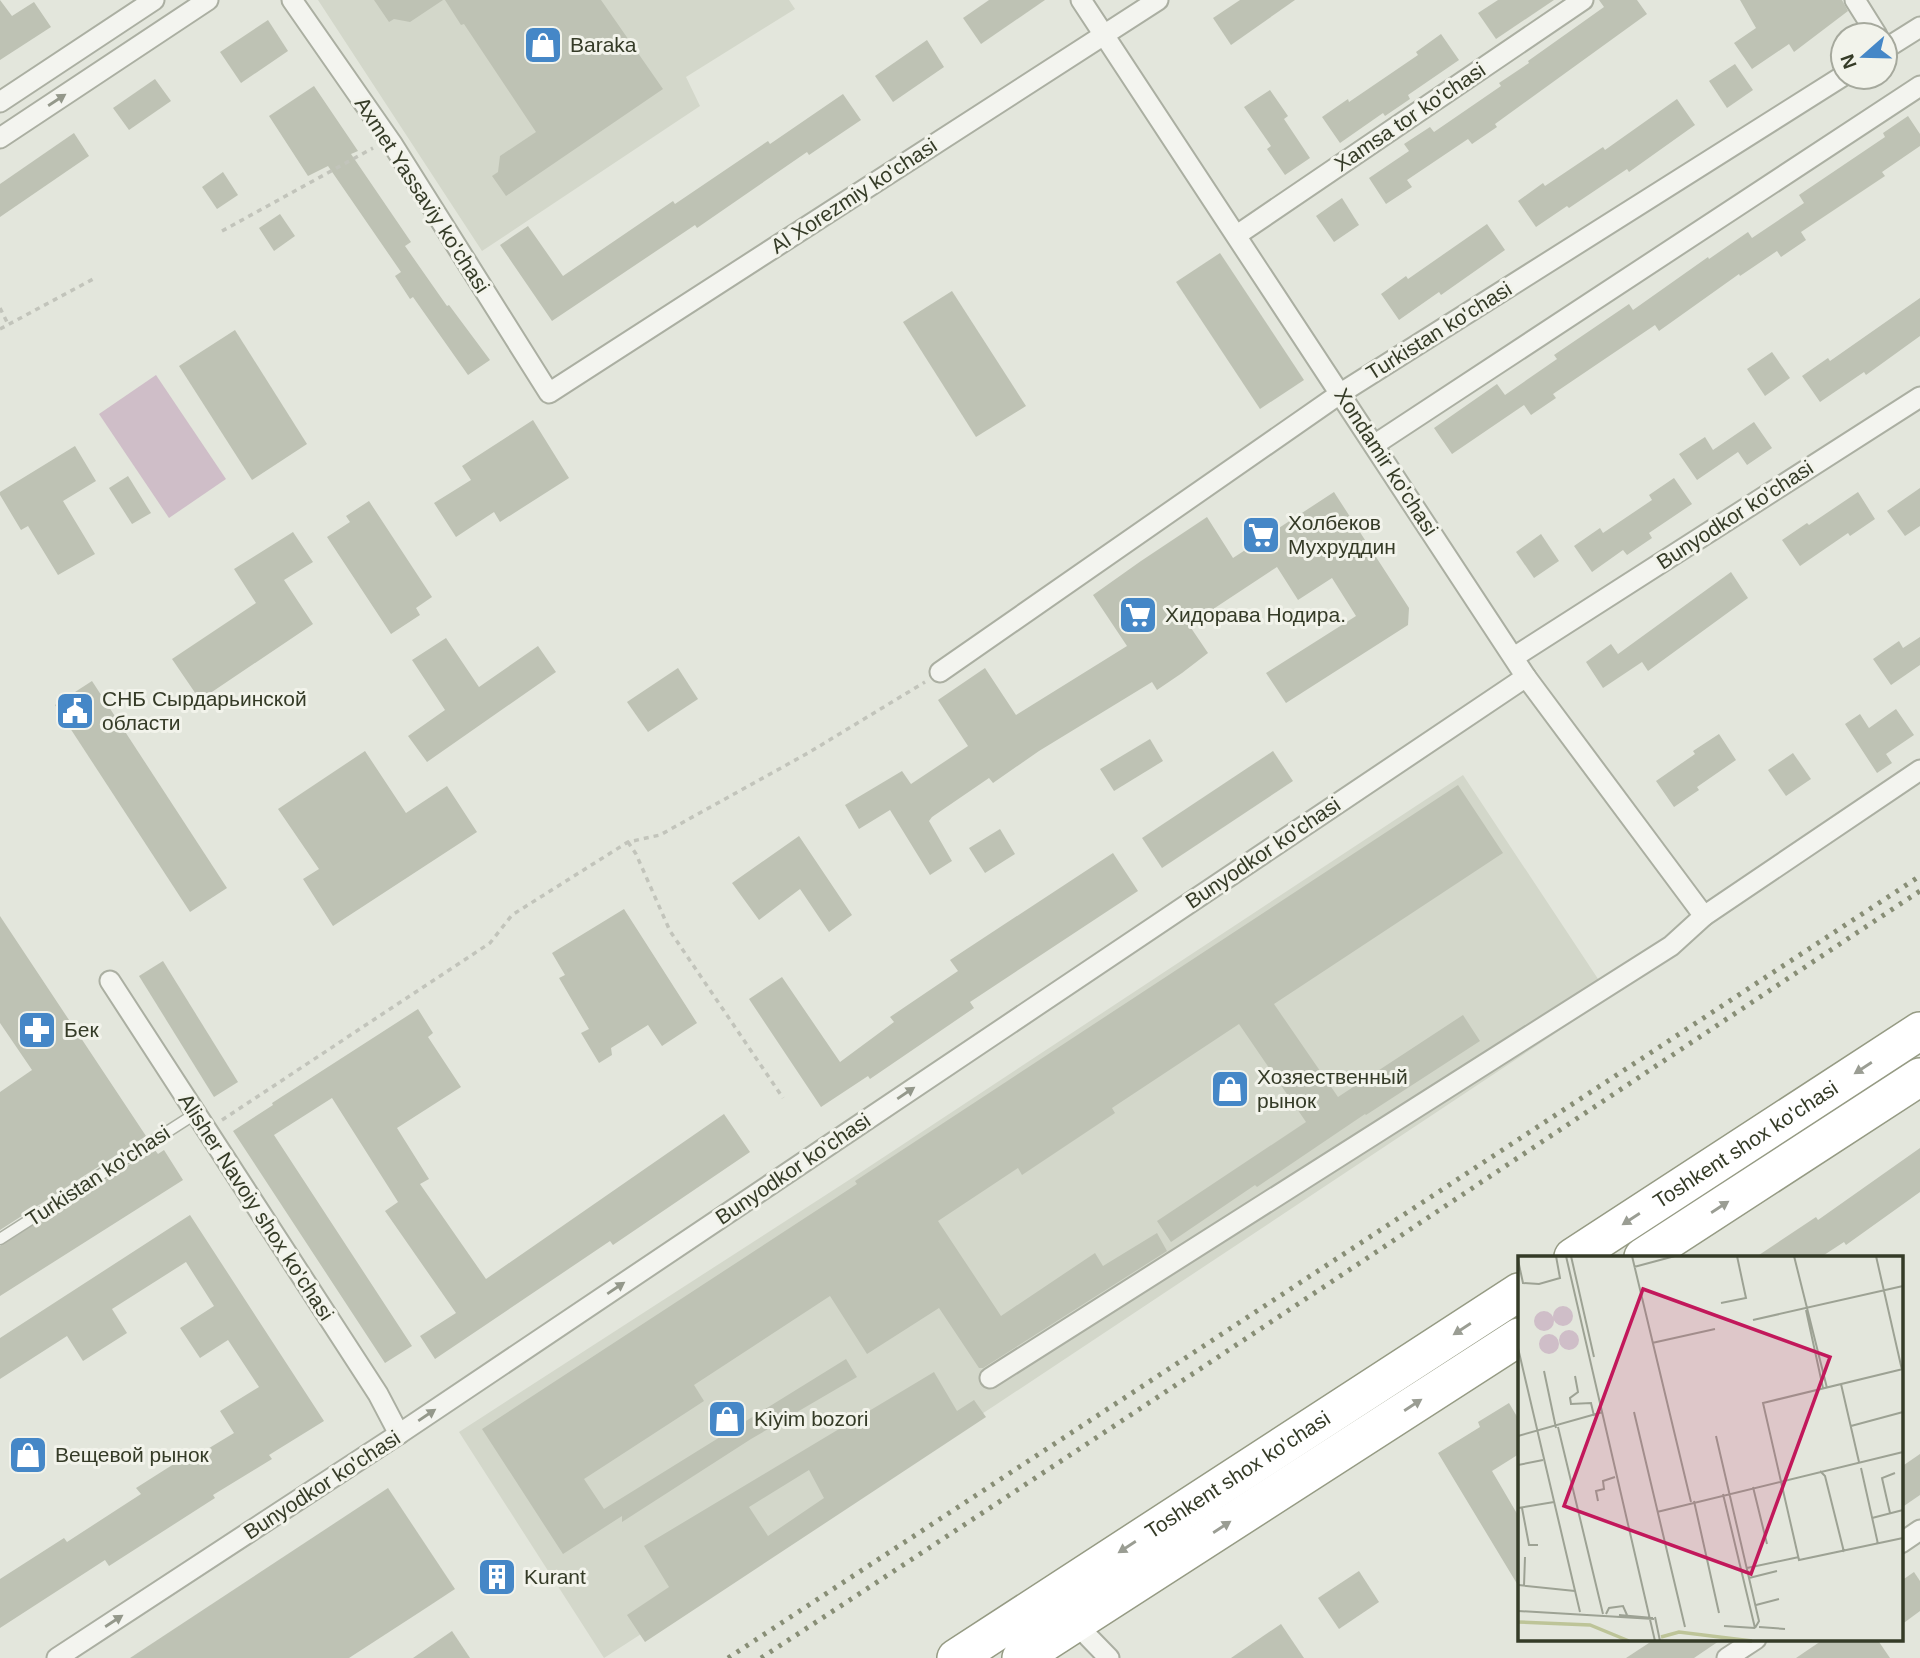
<svg xmlns="http://www.w3.org/2000/svg" width="1920" height="1658" font-family="Arial,sans-serif">
<rect width="100%" height="100%" fill="#e3e6dc"/>
<g fill="#d3d7ca">
<path d="M 318,0 L 789,0 L 795,9 L 686,77 L 700,106 L 482,251 Z"/>
<path d="M 1463,775 L 1610,997 L 994,1406 L 604,1658 L 459,1432 L 849,1180 Z"/>
</g>
<path fill="#cfbec8" d="M 156,375 L 226,479 L 169,518 L 99,414 Z"/>
<g fill="#bec2b4" fill-rule="evenodd">
<path d="M 0,0 L 12,16 L 34,2 L 51,27 L 0,60 Z"/>
<path d="M 374,0 L 443,0 L 410,22 L 394,19 L 389,22 Z"/>
<path d="M 445,0 L 601,0 L 663,89 L 506,196 L 492,176 L 498,172 L 500,156 L 536,132 L 464,24 L 461,25 Z"/>
<path d="M 989,0 L 1045,0 L 981,44 L 963,18 Z"/>
<path d="M 1240,0 L 1295,0 L 1231,45 L 1213,18 Z"/>
<path d="M 1498,0 L 1554,0 L 1496,39 L 1478,13 Z"/>
<path d="M 1599,0 L 1637,0 L 1647,14 L 1495,124 L 1497,127 L 1472,144 L 1468,139 L 1407,180 L 1412,187 L 1386,204 L 1369,178 L 1409,151 L 1404,144 L 1430,127 L 1434,132 L 1501,86 L 1499,83 L 1529,63 L 1528,61 L 1604,7 Z"/>
<path d="M 1740,0 L 1842,0 L 1848,11 L 1794,52 L 1789,44 L 1752,69 L 1734,43 L 1756,28 Z"/>
<path d="M 268,20 L 288,51 L 241,83 L 220,52 Z"/>
<path d="M 1441,34 L 1459,60 L 1408,95 L 1410,99 L 1385,116 L 1383,113 L 1340,143 L 1322,117 L 1348,99 L 1349,102 L 1418,55 L 1416,52 Z"/>
<path d="M 927,40 L 944,67 L 893,102 L 875,76 Z"/>
<path d="M 1735,64 L 1753,90 L 1727,108 L 1709,81 Z"/>
<path d="M 155,79 L 171,101 L 129,130 L 113,108 Z"/>
<path d="M 314,86 L 358,151 L 351,154 L 411,242 L 405,246 L 447,306 L 449,305 L 490,360 L 468,375 L 413,297 L 410,299 L 395,276 L 401,272 L 328,166 L 308,176 L 269,116 Z"/>
<path d="M 1270,90 L 1288,116 L 1284,119 L 1310,158 L 1285,175 L 1267,149 L 1271,146 L 1244,107 Z"/>
<path d="M 843,94 L 861,120 L 809,155 L 807,152 L 697,228 L 695,225 L 552,321 L 500,245 L 528,226 L 563,276 L 673,201 L 675,204 L 768,141 L 770,144 Z"/>
<path d="M 1677,99 L 1695,125 L 1629,172 L 1627,169 L 1569,208 L 1567,206 L 1536,227 L 1518,201 L 1543,183 L 1545,186 L 1603,147 L 1605,150 Z"/>
<path d="M 1908,116 L 1920,134 L 1920,146 L 1882,172 L 1885,176 L 1801,232 L 1806,240 L 1781,257 L 1777,251 L 1740,276 L 1739,274 L 1659,331 L 1655,325 L 1553,394 L 1556,398 L 1531,415 L 1524,405 L 1452,454 L 1434,428 L 1497,384 L 1505,395 L 1557,359 L 1554,355 L 1629,304 L 1633,310 L 1708,257 L 1709,259 L 1748,232 L 1752,238 L 1804,203 L 1799,195 L 1885,137 L 1883,133 Z"/>
<path d="M 74,133 L 89,156 L 0,217 L 0,184 Z"/>
<path d="M 223,172 L 238,195 L 217,209 L 202,187 Z"/>
<path d="M 1342,198 L 1359,225 L 1334,242 L 1316,216 Z"/>
<path d="M 280,214 L 295,236 L 274,251 L 259,228 Z"/>
<path d="M 1487,224 L 1505,250 L 1441,295 L 1439,292 L 1399,320 L 1381,294 L 1406,276 L 1408,279 Z"/>
<path d="M 1220,253 L 1304,380 L 1260,409 L 1176,282 Z"/>
<path d="M 952,291 L 1026,406 L 976,437 L 903,322 Z"/>
<path d="M 1920,298 L 1920,336 L 1866,375 L 1864,372 L 1820,402 L 1802,376 L 1828,358 L 1830,361 Z"/>
<path d="M 235,330 L 307,444 L 252,480 L 179,366 Z"/>
<path d="M 1772,352 L 1790,378 L 1765,396 L 1747,369 Z"/>
<path d="M 533,420 L 569,478 L 500,522 L 494,512 L 456,537 L 434,503 L 471,480 L 462,466 Z"/>
<path d="M 1754,422 L 1772,448 L 1747,465 L 1738,452 L 1697,480 L 1679,454 L 1705,437 L 1713,450 Z"/>
<path d="M 75,446 L 96,481 L 63,501 L 95,554 L 58,575 L 28,526 L 21,530 L 0,495 L 0,492 Z"/>
<path d="M 128,476 L 151,513 L 132,524 L 109,488 Z"/>
<path d="M 1674,478 L 1692,504 L 1649,533 L 1652,538 L 1627,555 L 1623,550 L 1592,572 L 1574,546 L 1600,528 L 1603,533 L 1652,500 L 1649,495 Z"/>
<path d="M 1920,488 L 1920,526 L 1905,536 L 1887,511 Z"/>
<path d="M 1334,492 L 1409,608 L 1408,625 L 1286,703 L 1266,673 L 1356,616 L 1332,578 L 1298,600 L 1277,567 L 1189,625 L 1208,653 L 1182,673 L 1157,690 L 1152,682 L 1039,751 L 993,783 L 989,778 L 932,817 L 929,821 L 952,861 L 930,875 L 890,810 L 859,829 L 845,805 L 902,771 L 911,784 L 968,746 L 938,700 L 985,668 L 1016,715 L 1127,646 L 1093,595 L 1141,561 L 1207,517 L 1233,558 Z"/>
<path d="M 1858,492 L 1875,519 L 1850,536 L 1848,533 L 1800,566 L 1782,540 L 1807,523 L 1809,525 Z"/>
<path d="M 369,501 L 432,597 L 416,608 L 420,615 L 391,634 L 327,537 L 350,522 L 346,516 Z"/>
<path d="M 293,532 L 313,562 L 284,580 L 313,624 L 200,700 L 172,659 L 256,603 L 234,569 Z"/>
<path d="M 1541,534 L 1559,561 L 1534,578 L 1516,552 Z"/>
<path d="M 1731,572 L 1748,598 L 1648,671 L 1642,662 L 1603,688 L 1586,662 L 1611,644 L 1618,654 Z"/>
<path d="M 1920,637 L 1920,665 L 1891,685 L 1873,659 L 1899,641 L 1903,648 Z"/>
<path d="M 446,638 L 479,687 L 538,646 L 556,672 L 427,762 L 408,736 L 445,710 L 412,660 Z"/>
<path d="M 678,668 L 698,699 L 648,732 L 627,702 Z"/>
<path d="M 92,681 L 227,888 L 190,912 L 55,705 Z"/>
<path d="M 1896,709 L 1914,735 L 1886,754 L 1892,763 L 1877,773 L 1845,724 L 1860,714 L 1869,728 Z"/>
<path d="M 1719,734 L 1736,760 L 1697,787 L 1699,790 L 1674,807 L 1656,781 L 1695,754 L 1693,751 Z"/>
<path d="M 1150,739 L 1163,761 L 1114,791 L 1100,769 Z"/>
<path d="M 365,751 L 406,813 L 447,786 L 477,832 L 333,926 L 303,879 L 319,869 L 278,809 Z"/>
<path d="M 1273,751 L 1293,781 L 1162,868 L 1142,838 Z"/>
<path d="M 1793,753 L 1811,779 L 1786,796 L 1768,770 Z"/>
<path d="M 1458,785 L 1503,853 L 1274,1004 L 1338,1097 L 1463,1015 L 1480,1041 L 1366,1115 L 1365,1114 L 1257,1187 L 1255,1185 L 1171,1242 L 1157,1221 L 1306,1122 L 1239,1024 L 1112,1108 L 1115,1113 L 1022,1175 L 1018,1168 L 938,1221 L 1001,1316 L 1095,1253 L 1103,1266 L 1157,1233 L 1167,1251 L 983,1368 L 979,1368 L 939,1308 L 867,1354 L 830,1296 L 694,1385 L 704,1401 L 584,1479 L 604,1509 L 846,1359 L 857,1377 L 751,1439 L 622,1522 L 622,1516 L 563,1554 L 482,1429 L 857,1184 L 855,1181 Z"/>
<path d="M 1000,829 L 1015,854 L 985,873 L 969,848 Z"/>
<path d="M 799,836 L 852,915 L 829,932 L 800,889 L 759,920 L 732,883 Z"/>
<path d="M 1113,853 L 1138,891 L 970,1002 L 974,1008 L 870,1079 L 868,1076 L 821,1107 L 749,999 L 782,977 L 840,1062 L 894,1022 L 890,1017 L 958,971 L 950,960 Z"/>
<path d="M 624,909 L 697,1023 L 662,1046 L 648,1025 L 611,1048 L 612,1055 L 599,1063 L 581,1033 L 589,1029 L 559,978 L 565,975 L 552,953 Z"/>
<path d="M 0,916 L 146,1136 L 0,1230 L 0,1092 L 32,1070 L 0,1023 Z"/>
<path d="M 163,961 L 238,1082 L 214,1097 L 139,976 Z"/>
<path d="M 418,1009 L 433,1033 L 428,1037 L 461,1087 L 397,1128 L 429,1179 L 420,1184 L 486,1279 L 724,1114 L 750,1152 L 613,1245 L 610,1241 L 435,1359 L 420,1336 L 456,1313 L 385,1211 L 398,1202 L 332,1098 L 274,1135 L 412,1346 L 385,1363 L 233,1131 L 273,1105 L 272,1103 Z"/>
<path d="M 1920,1148 L 1920,1192 L 1846,1245 L 1844,1242 L 1821,1257 L 1756,1257 L 1816,1217 L 1818,1220 Z"/>
<path d="M 154,1149 L 158,1154 L 164,1150 L 183,1180 L 0,1296 L 0,1246 Z"/>
<path d="M 190,1215 L 324,1421 L 269,1455 L 272,1459 L 213,1495 L 215,1498 L 109,1566 L 105,1560 L 0,1628 L 0,1579 L 64,1538 L 67,1542 L 141,1494 L 136,1488 L 188,1455 L 191,1459 L 234,1433 L 220,1411 L 259,1387 L 228,1340 L 200,1358 L 180,1328 L 214,1306 L 186,1262 L 112,1309 L 127,1333 L 83,1361 L 67,1336 L 0,1379 L 0,1338 Z"/>
<path d="M 934,1372 L 957,1411 L 974,1400 L 986,1417 L 645,1642 L 627,1615 L 669,1587 L 644,1546 ZM 809,1470 L 824,1498 L 768,1536 L 749,1507 Z"/>
<path d="M 1509,1403 L 1519,1420 L 1519,1454 L 1492,1471 L 1519,1517 L 1519,1587 L 1438,1453 L 1480,1427 L 1478,1422 Z"/>
<path d="M 1920,1454 L 1920,1495 L 1901,1508 L 1901,1467 Z"/>
<path d="M 388,1488 L 455,1589 L 423,1610 L 349,1658 L 130,1658 Z"/>
<path d="M 1359,1571 L 1379,1602 L 1339,1629 L 1318,1598 Z"/>
<path d="M 1914,1572 L 1920,1581 L 1920,1611 L 1901,1625 L 1901,1581 Z"/>
<path d="M 1281,1624 L 1304,1658 L 1231,1658 Z"/>
<path d="M 452,1631 L 470,1658 L 413,1658 Z"/>
<path d="M 1655,1639 L 1722,1639 L 1694,1658 L 1626,1658 Z"/>
<path d="M 1824,1639 L 1877,1639 L 1890,1658 L 1796,1658 Z"/>
</g>
<g fill="none" stroke-linecap="round" stroke-linejoin="round">
<defs>
<path id="lane" d="M 0,1239 L 195,1114"/>
<g id="street">
<path d="M 292,0 L 393,145 L 549,393 L 1158,0"/>
<path d="M 1081,0 L 1526,677 L 1704,916"/>
<path d="M 1855,0 L 1877,35"/>
<path d="M 1885,49 L 1920,27"/>
<path d="M 0,102 L 154,0"/>
<path d="M 0,138 L 208,0"/>
<path d="M 1237,235 L 1583,0"/>
<path d="M 1374,445 L 1920,86"/>
<path d="M 1514,657 L 1920,397"/>
<path d="M 940,672 L 1341,393 L 1843,76"/>
<path d="M 110,981 L 378,1394 L 399,1434"/>
<path d="M 990,1378 L 1671,946 L 1704,916 L 1920,770"/>
<path d="M 1901,1543 L 1920,1530"/>
<path d="M 1074,1622 L 1109,1658"/>
<path d="M 57,1658 L 399,1434 L 1526,677"/>
<path d="M 1727,1658 L 1756,1639"/>
</g>
<g id="highway">
<path id="s1" d="M 1573,1257 L 1920,1031"/>
<path d="M 1643,1257 L 1920,1077"/>
<path id="s2" d="M 956,1658 L 1519,1292"/>
<path d="M 1021,1658 L 1519,1337"/>
</g>
</defs>
<use href="#lane" stroke="#abafa2" stroke-width="13"/>
<use href="#street" stroke="#abafa2" stroke-width="23"/>
<use href="#highway" stroke="#969b84" stroke-width="40"/>
<g stroke="#c2c4bb" stroke-width="3.5" stroke-dasharray="5 5" stroke-linecap="butt">
<path d="M 222,231 L 373,148"/>
<path d="M 0,308 L 8,324"/>
<path d="M 0,329 L 95,278"/>
<path d="M 628,842 L 636,854 L 670,931 L 783,1098"/>
<path d="M 222,1120 L 490,943 L 512,915 L 628,842 L 660,835 L 808,753 L 925,682"/>
</g>
<use href="#lane" stroke="#f3f4ef" stroke-width="10"/>
<use href="#street" stroke="#f3f4ef" stroke-width="19"/>
<use href="#highway" stroke="#fff" stroke-width="37"/>
<g stroke="#888e76" stroke-width="5" stroke-dasharray="3.5 7" stroke-linecap="butt">
<path d="M 728,1658 L 1920,876"/>
<path d="M 761,1658 C 1149,1405 1534,1146 1920,891"/>
</g>
</g>
<defs><path id="oneway-solid" d="M-6-.8H1V-3.2L6.5 0L1 3.2V.8H-6Z" transform="scale(1.75)"/></defs>
<g fill="#94988b">
<use href="#oneway-solid" transform="translate(57 100) rotate(-33)"/>
<use href="#oneway-solid" transform="translate(906 1093) rotate(-34)"/>
<use href="#oneway-solid" transform="translate(616 1288) rotate(-34)"/>
<use href="#oneway-solid" transform="translate(427 1415) rotate(-34)"/>
<use href="#oneway-solid" transform="translate(114 1621) rotate(-33)"/>
</g>
<g fill="#9a9d93">
<use href="#oneway-solid" transform="translate(1863 1068) rotate(147)"/>
<use href="#oneway-solid" transform="translate(1720 1207) rotate(-33)"/>
<use href="#oneway-solid" transform="translate(1631 1219) rotate(147)"/>
<use href="#oneway-solid" transform="translate(1462 1329) rotate(147)"/>
<use href="#oneway-solid" transform="translate(1413 1405) rotate(-33)"/>
<use href="#oneway-solid" transform="translate(1222 1527) rotate(-33)"/>
<use href="#oneway-solid" transform="translate(1127 1547) rotate(147)"/>
</g>
<defs>
<symbol id="shop-square" viewBox="-11 -11 22 22"><rect x="-9" y="-9" width="18" height="18" rx="4" fill="#4587c7" stroke="#f2f3eb"/><path d="M-5-2.5h2.3a2.7 3.5 0 0 1 5.4 0H5L5.5 6h-11ZM-1.5-2.5h3a1.5 2.3 0 0 0-3 0Z" fill="#fff"/></symbol>
<symbol id="supermarket-square" viewBox="-11 -11 22 22"><rect x="-9" y="-9" width="18" height="18" rx="4" fill="#4587c7" stroke="#f2f3eb"/><path d="M-6-5.5h2.5l.6 2H6L4.5 2H-2.5L-4.4-4H-6ZM-1.5 3.2a1.3 1.3 0 1 0 .1 0ZM3 3.2a1.3 1.3 0 1 0 .1 0Z" fill="#fff"/></symbol>
<symbol id="civic-square" viewBox="-11 -11 22 22"><rect x="-9" y="-9" width="18" height="18" rx="4" fill="#4587c7" stroke="#f2f3eb"/><path d="M-.6-6.5H3V-4.5H.6V-3L4-1V1h2V6H-6V1h2V-1L-.6-3ZM-1.2 2.5V6h2.4V2.5Z" fill="#fff"/></symbol>
<symbol id="pharmacy-square" viewBox="-11 -11 22 22"><rect x="-9" y="-9" width="18" height="18" rx="4" fill="#4587c7" stroke="#f2f3eb"/><path d="M-2-6h4v4h4v4h-4v4h-4v-4h-4v-4h4Z" fill="#fff"/></symbol>
<symbol id="building-square" viewBox="-11 -11 22 22"><rect x="-9" y="-9" width="18" height="18" rx="4" fill="#4587c7" stroke="#f2f3eb"/><path d="M-4-6H4V6H1V3H-1V6H-4ZM-2.5-4.3h1.7v1.8h-1.7ZM.8-4.3h1.7v1.8H.8ZM-2.5-1h1.7V.8h-1.7ZM.8-1h1.7V.8H.8Z" fill="#fff"/></symbol>
</defs>
<g fill-rule="evenodd">
<use href="#shop-square" x="521" y="23" width="44" height="44"/>
<use href="#supermarket-square" x="1239" y="513" width="44" height="44"/>
<use href="#supermarket-square" x="1116" y="593" width="44" height="44"/>
<use href="#civic-square" x="53" y="689" width="44" height="44"/>
<use href="#pharmacy-square" x="15" y="1008" width="44" height="44"/>
<use href="#shop-square" x="1208" y="1067" width="44" height="44"/>
<use href="#shop-square" x="705" y="1397" width="44" height="44"/>
<use href="#shop-square" x="6" y="1433" width="44" height="44"/>
<use href="#building-square" x="475" y="1555" width="44" height="44"/>
</g>
<g text-anchor="middle" stroke-width="6" stroke-linejoin="round" paint-order="stroke">
<g font-size="21" fill="#353b27" stroke="#f2f3eb" text-anchor="start">
<text x="570" y="52">Baraka</text>
<text x="1288" y="530">Холбеков<tspan x="1288" dy="24">Мухруддин</tspan></text>
<text x="1165" y="622">Хидорава Нодира.</text>
<text x="102" y="706">СНБ Сырдарьинской<tspan x="102" dy="24">области</tspan></text>
<text x="64" y="1037">Бек</text>
<text x="1257" y="1084">Хозяественный<tspan x="1257" dy="24">рынок</tspan></text>
<text x="754" y="1426">Kiyim bozori</text>
<text x="55" y="1462">Вещевой рынок</text>
<text x="524" y="1584">Kurant</text>
</g>
<g font-size="21" fill="#353b27" stroke="#f2f3eb">
<text transform="translate(1410 117) rotate(-34)" y="7">Xamsa tor ko'chasi</text>
<text transform="translate(422 195) rotate(57)" y="7">Axmet Yassaviy ko'chasi</text>
<text transform="translate(854 196) rotate(-33)" y="7">Al Xorezmiy ko'chasi</text>
<text transform="translate(1439 331) rotate(-32)" y="7">Turkistan ko'chasi</text>
<text transform="translate(1386 462) rotate(57)" y="7">Xondamir ko'chasi</text>
<text transform="translate(1735 515) rotate(-33)" y="7">Bunyodkor ko'chasi</text>
<text transform="translate(1263 853) rotate(-34)" y="7">Bunyodkor ko'chasi</text>
<text dy="7" stroke="none"><textPath href="#s1" startOffset="206">Toshkent shox ko'chasi</textPath></text>
<text transform="translate(793 1169) rotate(-34)" y="7">Bunyodkor ko'chasi</text>
<text transform="translate(98 1176) rotate(-33)" y="7">Turkistan ko'chasi</text>
<text transform="translate(256 1207) rotate(57)" y="7">Alisher Navoiy shox ko'chasi</text>
<text dy="7" stroke="none"><textPath href="#s2" startOffset="336">Toshkent shox ko'chasi</textPath></text>
<text transform="translate(322 1485) rotate(-33)" y="7">Bunyodkor ko'chasi</text>
</g>
</g>
<g transform="translate(1518 1256)">
<rect width="385" height="385" fill="#e3e6dc"/>
<path d="M35 60a10 10 0 1 1 20 0a10 10 0 1 1-20 0ZM16 65a10 10 0 1 1 20 0a10 10 0 1 1-20 0ZM41 84a10 10 0 1 1 20 0a10 10 0 1 1-20 0ZM21 88a10 10 0 1 1 20 0a10 10 0 1 1-20 0Z" fill="#cfbec8"/>
<path fill="none" stroke="#bdc498" stroke-width="3.5" d="M 0,366 L 72,369 L 111,385M 143,381 L 161,376 L 234,385"/>
<path fill="none" stroke="#9da294" stroke-width="2" d="M 48,0 L 137,385M 53,0 L 76,101M 114,0 L 173,246M 276,0 L 309,132M 358,0 L 384,114M 0,4 L 5,27 L 21,28 L 42,22 L 38,0M 116,11 L 157,0M 203,47 L 228,42 L 219,0M 288,54 L 305,132M 235,64 L 385,30M 134,87 L 197,73M 0,92 L 62,356M 385,113 L 245,147 L 281,304 L 385,282M 26,115 L 38,172M 57,120 L 60,136 L 52,142 L 53,148 L 73,147 L 76,160M 323,128 L 341,206M 116,156 L 167,371M 333,170 L 385,156M 40,171 L 85,358M 0,180 L 85,156M 198,180 L 241,365 L 237,372M 0,209 L 25,204M 343,212 L 360,288M 302,215 L 307,220 L 326,296M 235,231 L 249,288M 205,238 L 237,372M 80,245 L 78,235 L 86,233 L 85,225 L 97,221M 176,245 L 201,357M 0,252 L 36,246M 4,252 L 11,289 L 20,289M 139,256 L 385,196M 372,257 L 364,222 L 377,217M 354,262 L 385,254M 229,312 L 281,301M 231,322 L 259,315M 0,329 L 57,335M 6,330 L 7,301M 238,349 L 261,343M 0,355 L 136,363M 88,358 L 91,352 L 105,350 L 109,359M 101,359 L 135,362M 137,361 L 142,385M 206,370 L 237,372M 241,371 L 267,373"/>
<path fill="#c2185b" fill-opacity="0.15" stroke="#c2185b" stroke-width="3.5" d="M 125,33 L 312,101 L 233,318 L 46,250 Z"/>
<rect width="385" height="385" fill="none" stroke="#353b27" stroke-width="3.5"/>
</g>
<g transform="translate(1864 56) rotate(250)"><circle r="33" fill="#f2f3eb" stroke="#a6a99d" stroke-width="2"/>
<path d="M0-5L12 26L0 18L-12 26Z" fill="#4587c7"/>
<text y="-10" font-size="19" font-weight="bold" text-anchor="middle" fill="#353b27">N</text>
</g>
</svg>
